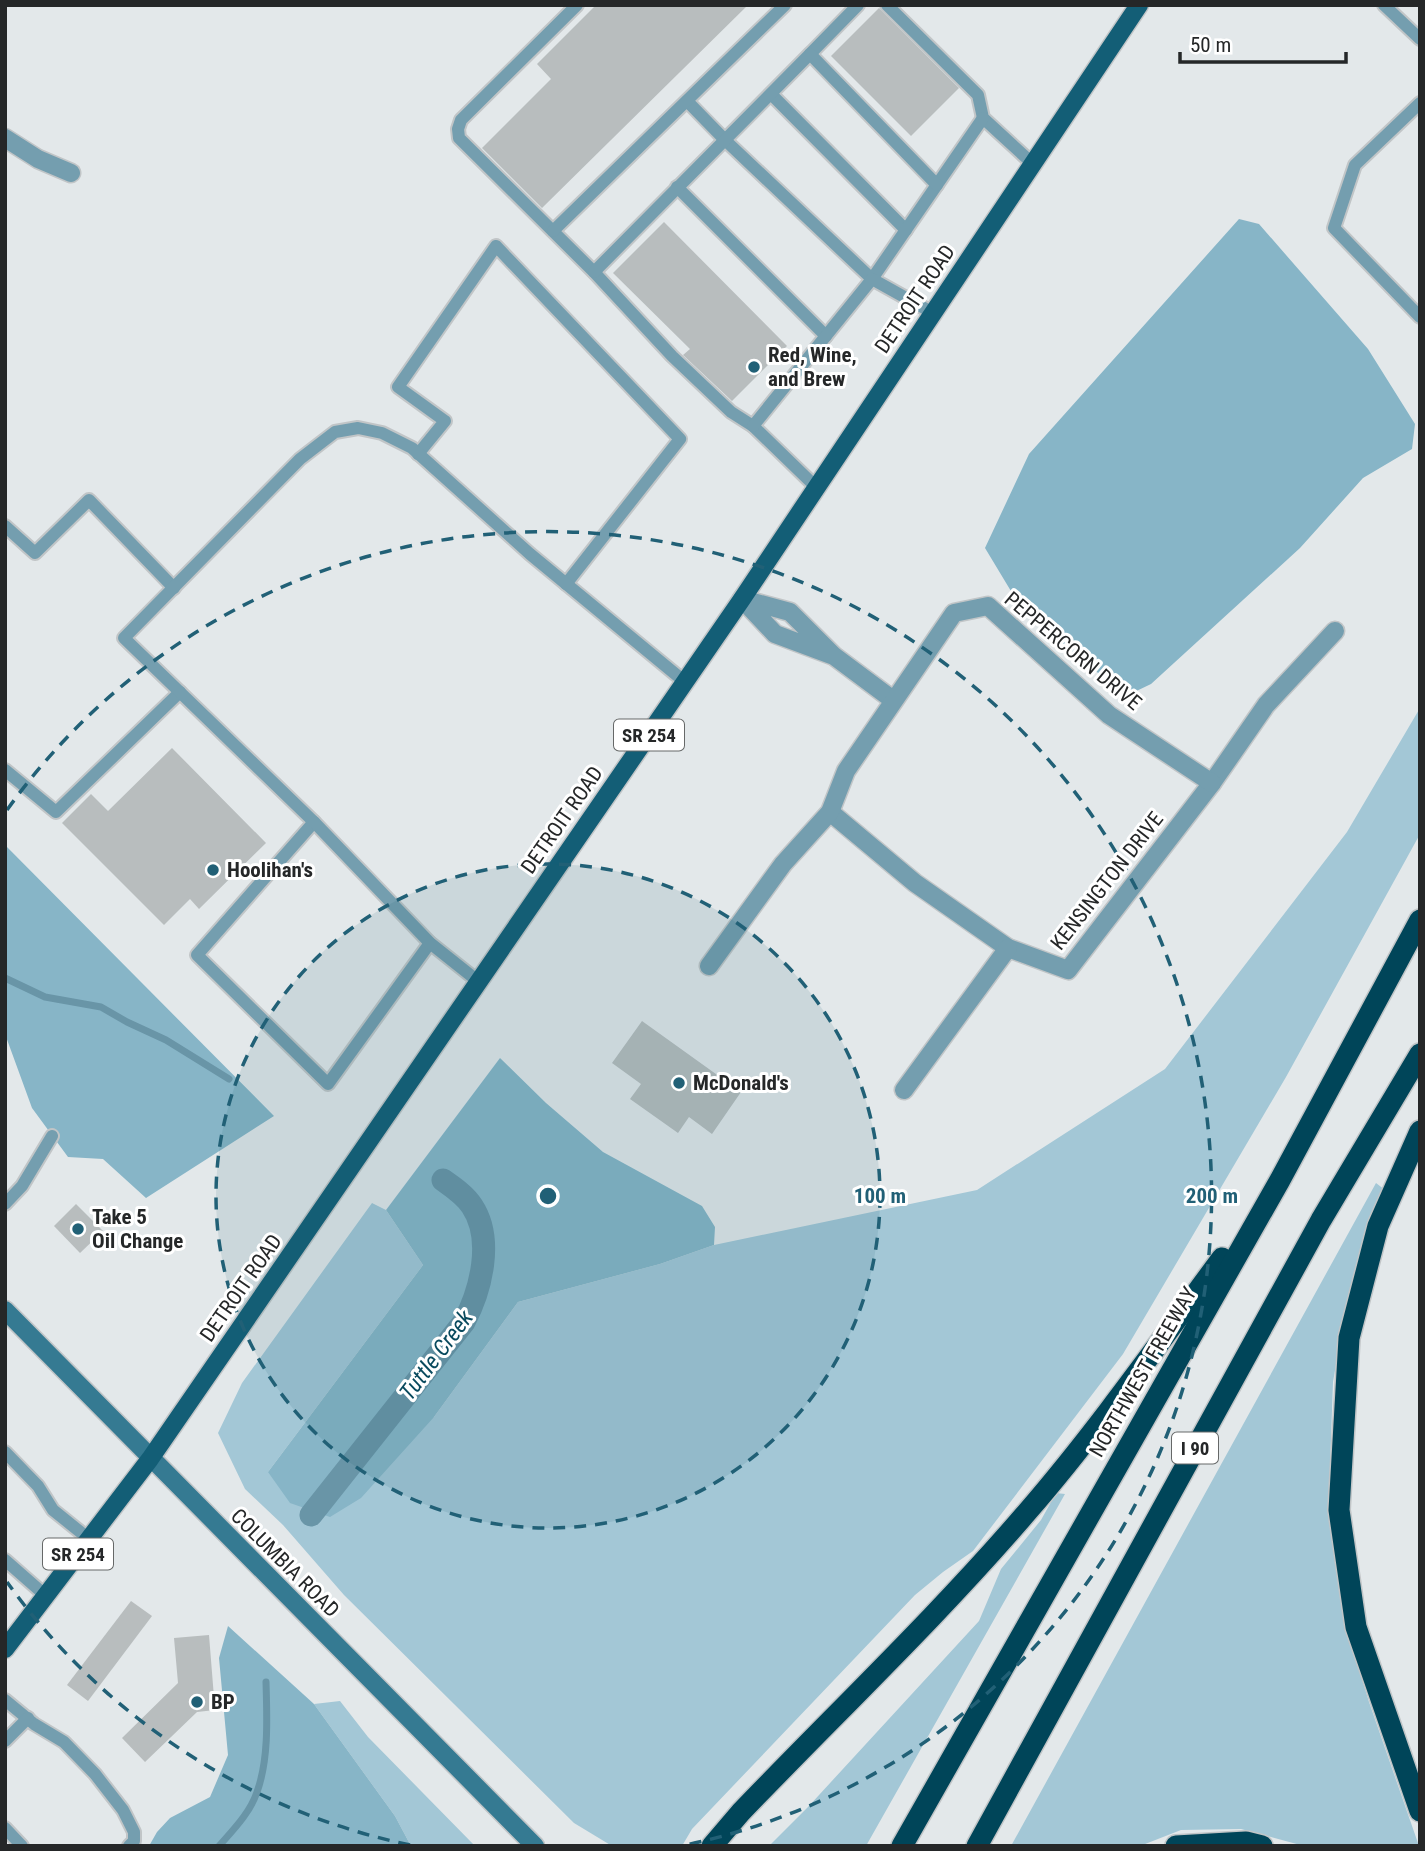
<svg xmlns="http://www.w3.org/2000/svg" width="1425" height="1851" font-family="'Roboto Condensed',sans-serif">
<rect width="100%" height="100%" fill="#e3e8ea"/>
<g fill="#a3c7d6">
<path d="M 1420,708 L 1420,834 L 1286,1077 L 1123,1354 L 973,1551 L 943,1572 L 915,1595 L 692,1829 L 682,1846 L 612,1846 L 574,1823 L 344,1595 L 283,1525 L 245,1489 L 218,1433 L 242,1383 L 372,1203 L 386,1210 L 423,1265 L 268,1472 L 434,1417 L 518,1302 L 660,1264 L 714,1245 L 977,1190 L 1165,1069 L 1347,832 Z"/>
<path d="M 1376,1183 L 1385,1190 L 1346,1306 L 1333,1382 L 1329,1495 L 1346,1626 L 1369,1702 L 1419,1846 L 1304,1846 L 1241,1829 L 1181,1830 L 1140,1846 L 1011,1846 Z"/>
<path d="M 1056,1493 L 1065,1494 L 866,1846 L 769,1846 L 808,1807 L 979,1621 L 1001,1569 L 1041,1520 Z"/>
<path d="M 340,1701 L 368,1737 L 475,1846 L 411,1846 L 395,1816 L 314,1704 Z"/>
</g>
<g fill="#87b5c7">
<path d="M 1239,219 L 1259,224 L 1368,349 L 1415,424 L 1412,449 L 1363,478 L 1300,548 L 1151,684 L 1126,696 L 1023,611 L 985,548 L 1029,454 Z"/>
<path d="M 5,845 L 274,1116 L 146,1198 L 103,1159 L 68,1157 L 32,1108 L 5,1034 Z"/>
<path d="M 500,1058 L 546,1103 L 603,1152 L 702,1206 L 715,1227 L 714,1245 L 660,1264 L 518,1302 L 434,1417 L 361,1498 L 330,1517 L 290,1503 L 268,1472 L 423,1265 L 386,1210 Z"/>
<path d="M 228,1626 L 314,1704 L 395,1816 L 411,1846 L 149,1846 L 157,1832 L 170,1818 L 210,1797 L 228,1755 L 219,1658 Z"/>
</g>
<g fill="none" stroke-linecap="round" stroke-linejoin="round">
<g stroke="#6995a7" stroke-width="7">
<path d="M 5,978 L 45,997 L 101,1007 L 127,1022 L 166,1040 L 229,1079"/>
<path d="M 219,1846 C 233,1830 250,1813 257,1792 C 269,1759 267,1717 266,1682"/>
</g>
<path stroke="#6995a7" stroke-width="23" d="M 311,1515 L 464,1322 C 481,1290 494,1239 472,1206 C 465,1195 453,1187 443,1180"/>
</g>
<g fill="#b8bdbe">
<path d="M 596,5 L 748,5 L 542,208 L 482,148 L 551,79 L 537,64 Z"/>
<path d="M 879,8 L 959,88 L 911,136 L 831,56 Z"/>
<path d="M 664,222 L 787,346 L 732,401 L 683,355 L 690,349 L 613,273 Z"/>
<path d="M 172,748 L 266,843 L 199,909 L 190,899 L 164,925 L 62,823 L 91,794 L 108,811 Z"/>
<path d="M 642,1021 L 741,1092 L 712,1134 L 689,1117 L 678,1133 L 630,1099 L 641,1084 L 612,1063 Z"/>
<path d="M 76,1204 L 103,1231 L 80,1253 L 54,1226 Z"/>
<path d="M 131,1601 L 152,1616 L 88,1701 L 67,1685 Z"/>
<path d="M 209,1635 L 215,1710 L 197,1712 L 145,1762 L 122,1738 L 178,1683 L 174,1638 Z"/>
</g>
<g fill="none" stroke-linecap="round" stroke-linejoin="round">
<defs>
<g id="lane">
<path d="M 577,5 L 461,120 L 458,129 L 459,138 L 594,272 L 672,356 L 731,412 L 753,426 L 817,488"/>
<path d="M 887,5 L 978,95 L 983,118 L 1033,164"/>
<path d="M 1384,5 L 1420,39"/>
<path d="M 810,54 L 858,5"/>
<path d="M 771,94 L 906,230"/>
<path d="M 687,101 L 726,141 L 872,279 L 983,118"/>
<path d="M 1420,103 L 1355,165 L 1334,228 L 1420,317"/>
<path d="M 677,187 L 826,336"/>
<path d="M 553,231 L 785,5"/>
<path d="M 594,272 L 810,54 L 937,185"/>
<path d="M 753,426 L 872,279 L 933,313"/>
<path d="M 418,454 L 445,421 L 398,387 L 496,246 L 680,439 L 566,584"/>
<path d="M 5,526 L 35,553 L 89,500 L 174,588"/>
<path d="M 5,770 L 56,812 L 180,692"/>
<path d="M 314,822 L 197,955 L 328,1084 L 430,943"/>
<path d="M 479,982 L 430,943 L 314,822 L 124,638 L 300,459 L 335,432 L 358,428 L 382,433 L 412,448 L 530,554 L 685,682"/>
<path d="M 5,1204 L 22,1186 L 52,1136"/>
<path d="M 5,1452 L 38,1486 L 53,1510 L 89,1539"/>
<path d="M 5,1560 L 46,1596"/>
<path d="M 5,1700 L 34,1724 L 64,1742 L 95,1774 L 123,1810 L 134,1832 L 134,1841 L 129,1846"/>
<path d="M 5,1741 L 28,1718"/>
<path d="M 5,1828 L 22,1846"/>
</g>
<g id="street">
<path d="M 5,138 L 38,159 L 71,173"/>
<path d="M 834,656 L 775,634 L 742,599 L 790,612 L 834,656 L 893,700"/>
<path d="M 830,812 L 915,883 L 1008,948 L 1068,970 L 1212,783 L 1266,705 L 1335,631"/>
<path d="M 709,966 L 783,864 L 830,812 L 846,771 L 954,613 L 988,606 L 1109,715 L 1212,783"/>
<path d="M 904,1090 L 1008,948"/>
</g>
<path id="secondary" d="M 5,1310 L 535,1846"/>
<path id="primary" d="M 5,1649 L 150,1459 L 742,599 L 1139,5"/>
<g id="highway">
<path d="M 1420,1131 L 1378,1226 L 1349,1338 L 1339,1510 L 1356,1627 L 1420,1811"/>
<path d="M 712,1846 L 741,1812 C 837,1712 938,1616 1028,1511 C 1097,1431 1159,1343 1222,1258"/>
<path d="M 902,1846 L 1280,1180 L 1420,920"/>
<path d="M 977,1846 L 1321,1220 L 1420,1054"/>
<path d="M 1176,1846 L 1246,1842 L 1262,1846"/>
</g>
</defs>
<use href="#lane" stroke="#c1c5c7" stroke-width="16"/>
<use href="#street" stroke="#c1c5c7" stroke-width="21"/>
<use href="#secondary" stroke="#c1c5c7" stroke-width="21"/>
<use href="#primary" stroke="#c1c5c7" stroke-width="21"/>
<use href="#highway" stroke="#c1c5c7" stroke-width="24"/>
<use href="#lane" stroke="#749eaf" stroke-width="12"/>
<use href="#street" stroke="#749eaf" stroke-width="18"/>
<use href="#secondary" stroke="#357a92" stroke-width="18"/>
<use href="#primary" stroke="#135e76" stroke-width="18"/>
<use href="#highway" stroke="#004559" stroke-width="21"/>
</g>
<circle cx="548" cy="1196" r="332" fill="#216076" fill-opacity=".12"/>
<g fill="none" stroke="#216076" stroke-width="3.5" stroke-dasharray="12 9">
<circle cx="548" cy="1196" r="332"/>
<path d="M410 1845A664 664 0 0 1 7 1582M7 810A664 664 0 1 1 686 1845"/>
</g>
<g fill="#216076" stroke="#fff" stroke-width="2.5">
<circle cx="754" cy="367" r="7"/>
<circle cx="213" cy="870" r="7"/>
<circle cx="679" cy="1083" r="7"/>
<circle cx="78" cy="1229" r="7"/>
<circle cx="197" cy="1702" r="7"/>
</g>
<g text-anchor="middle" stroke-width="6" stroke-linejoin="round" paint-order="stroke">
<g fill="#fff" stroke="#666868" stroke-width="2">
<rect x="614" y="719.5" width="70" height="31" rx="5"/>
<rect x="1172" y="1432.5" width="46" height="31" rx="5"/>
<rect x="43" y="1538.5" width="70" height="31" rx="5"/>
</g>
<g font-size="19" font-weight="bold" fill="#252728">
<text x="649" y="742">SR 254</text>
<text x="1195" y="1455">I 90</text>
<text x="78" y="1561">SR 254</text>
</g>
<g font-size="21" fill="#252728" stroke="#fff">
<text transform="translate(915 299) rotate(-56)" y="7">DETROIT ROAD</text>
<text transform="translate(1073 651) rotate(40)" y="7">PEPPERCORN DRIVE</text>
<text transform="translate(562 820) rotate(-55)" y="7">DETROIT ROAD</text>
<text transform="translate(1107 881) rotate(-52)" y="7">KENSINGTON DRIVE</text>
<text transform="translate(241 1288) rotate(-55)" y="7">DETROIT ROAD</text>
<text transform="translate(1143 1372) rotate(-60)" y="7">NORTHWEST FREEWAY</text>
<text transform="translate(285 1563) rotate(45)" y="7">COLUMBIA ROAD</text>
</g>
<g font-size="21" font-weight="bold" fill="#252728" stroke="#fff" text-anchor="start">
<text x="768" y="362">Red, Wine,<tspan x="768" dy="24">and Brew</tspan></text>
<text x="227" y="877">Hoolihan's</text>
<text x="693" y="1090">McDonald's</text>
<text x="92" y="1224">Take 5<tspan x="92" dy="24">Oil Change</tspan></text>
<text x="211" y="1709">BP</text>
</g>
<g font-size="23" font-style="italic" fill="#094a5e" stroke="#fff">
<text transform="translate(436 1355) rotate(-53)" y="8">Tuttle Creek</text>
</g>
</g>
<circle cx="548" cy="1196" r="10" fill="#216076" stroke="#fff" stroke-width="3.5"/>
<g font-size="21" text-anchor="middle" font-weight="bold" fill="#216076" stroke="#fff" stroke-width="6" stroke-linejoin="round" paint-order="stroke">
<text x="880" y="1203">100 m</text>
<text x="1212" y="1203">200 m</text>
</g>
<rect width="1425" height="1851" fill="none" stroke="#252728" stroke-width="14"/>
<path d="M1180 52v10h166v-10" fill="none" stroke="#252728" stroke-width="3.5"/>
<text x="1190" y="52" font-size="21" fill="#252728" stroke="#ffffff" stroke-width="5" paint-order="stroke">50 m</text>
</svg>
